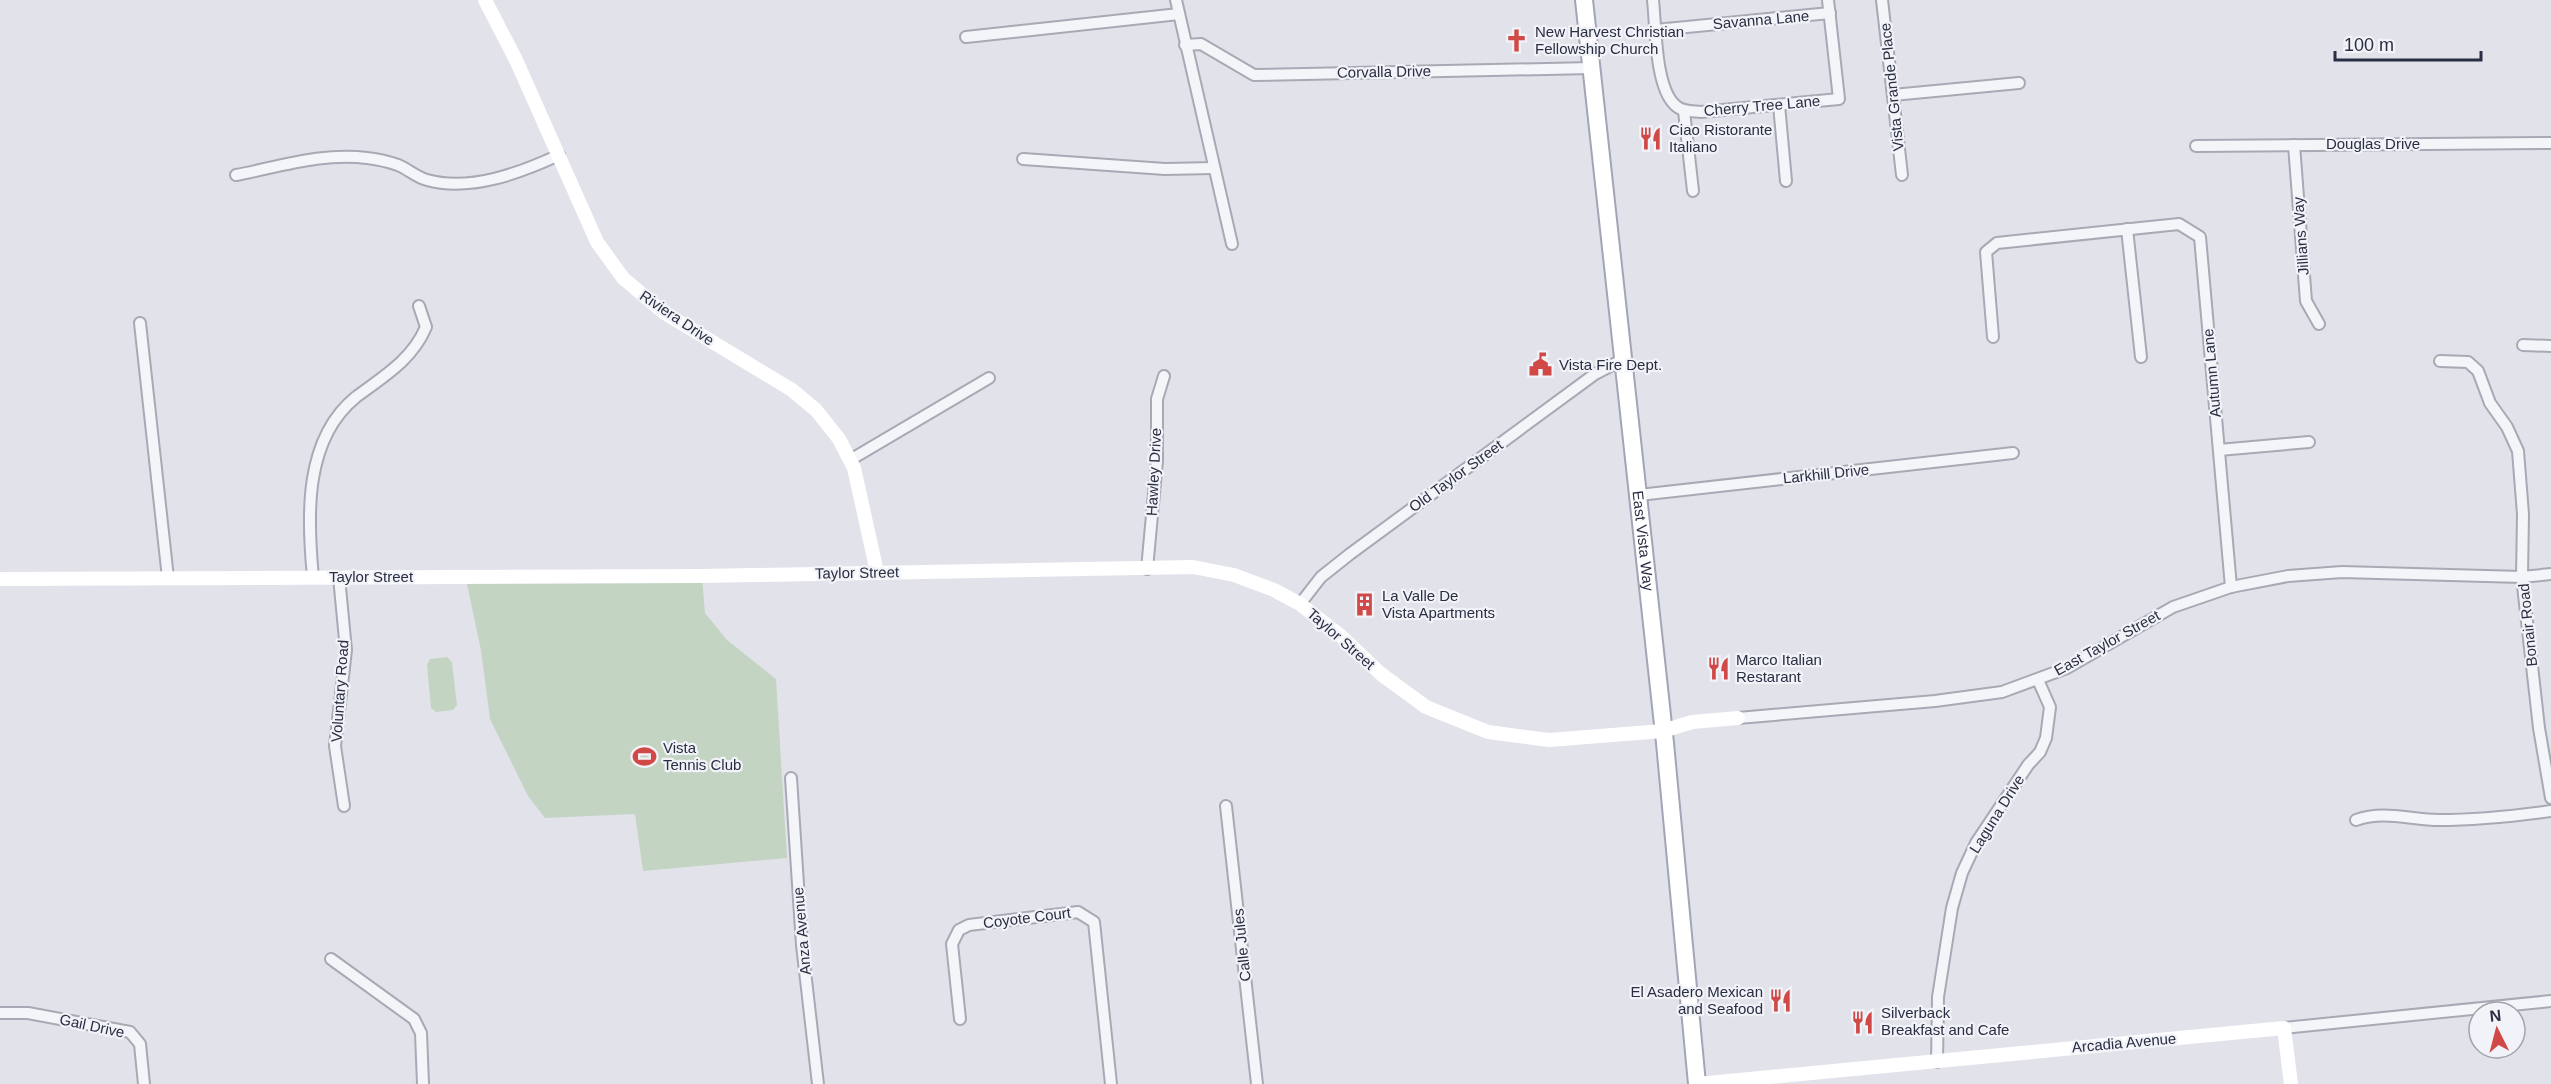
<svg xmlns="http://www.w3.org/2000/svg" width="2551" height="1084" font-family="Helvetica,sans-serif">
<rect width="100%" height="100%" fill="#e2e3ea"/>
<g fill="#c4d4c3">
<path d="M 702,576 L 705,613 L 727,640 L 776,679 L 787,858 L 643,871 L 635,814 L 545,818 L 528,796 L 490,719 L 481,651 L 466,579 Z"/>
<path d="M 447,657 L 452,662 L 457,705 L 453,710 L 436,712 L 431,708 L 427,665 L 430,659 Z"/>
</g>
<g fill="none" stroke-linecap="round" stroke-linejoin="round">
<defs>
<g id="street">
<path d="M 1176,0 L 1232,244"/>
<path d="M 1653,0 C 1656,27 1655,87 1675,105 C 1682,112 1692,111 1701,112 L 1839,99 L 1828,0"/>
<path d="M 1882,0 L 1902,175"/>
<path d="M 1656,30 L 1830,13"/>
<path d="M 966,37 L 1179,14"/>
<path d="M 1185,45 L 1201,44 L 1254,75 L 1592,68"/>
<path d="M 1893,95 L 2019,83"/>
<path d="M 1779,105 L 1786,181"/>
<path d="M 1684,111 L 1693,191"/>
<path d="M 2294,145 L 2306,301 L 2319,324"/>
<path d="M 2196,146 L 2551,143"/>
<path d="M 1023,159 L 1165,169 L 1214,168"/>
<path d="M 236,175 C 278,167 324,152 367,158 C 377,159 389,162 398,165 C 408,169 416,177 427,180 C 470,192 520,173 559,155"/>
<path d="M 2127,229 L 2141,357"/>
<path d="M 140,323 L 168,578"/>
<path d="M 1993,337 L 1986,252 L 1997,243 L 2179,224 L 2200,237 L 2231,587"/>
<path d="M 2523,345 L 2551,346"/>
<path d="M 2440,361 L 2468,362 L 2478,371 L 2490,403 L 2507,427 L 2518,451 L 2523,514 L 2522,577 L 2539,728 L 2551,798"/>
<path d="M 2219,450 L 2309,442"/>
<path d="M 850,460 L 989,378"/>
<path d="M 1639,495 L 2013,453"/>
<path d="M 1147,569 L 1157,461 L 1157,399 L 1164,376"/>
<path d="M 313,577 C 307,516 304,439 356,397 C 384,376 412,360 426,327 L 419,306"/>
<path d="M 339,577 L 346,650 L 335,746 L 344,806"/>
<path d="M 1300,604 L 1321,577 L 1350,554 L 1595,374 L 1622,360"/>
<path d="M 1738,718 L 1935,701 L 2002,692 L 2067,668 L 2173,607 L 2231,587 L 2288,576 L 2342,572 L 2522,577 L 2551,574"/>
<path d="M 791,778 L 802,945 L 818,1084"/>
<path d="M 1226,806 L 1257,1084"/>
<path d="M 2356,820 C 2384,810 2411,820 2439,820 C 2477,820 2514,816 2551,811"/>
<path d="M 331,959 L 414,1019 L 421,1033 L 423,1084"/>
<path d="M 0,1013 L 28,1013 L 130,1032 L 140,1044 L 144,1084"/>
<path d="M 960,1019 L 952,944 L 959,930 L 969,925 L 1078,912 L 1094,922 L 1111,1084"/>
<path d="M 2284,1028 L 2551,1001"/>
<path d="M 1937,1062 L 1938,997 L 1952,908 L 1962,873 L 1976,843 L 2028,765 L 2040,752 L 2046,738 L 2050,707 L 2038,680"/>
</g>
<g id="primary">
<path id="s1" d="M 1584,0 L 1665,743 L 1697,1084"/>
</g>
</defs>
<use href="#street" stroke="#a7a9b4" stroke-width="14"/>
<use href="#primary" stroke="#a1a5b6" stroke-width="20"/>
<use href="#street" stroke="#f4f5f8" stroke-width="10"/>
<g stroke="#fff" stroke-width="14">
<path d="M 485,0 L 516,60 L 597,242 L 623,278 L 663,312 L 792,390 L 816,410 L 839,439 L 854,468 L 877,572"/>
<path d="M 0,579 L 702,576 L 1193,567 L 1234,575 L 1274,590 L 1300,604 L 1342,637 L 1381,674 L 1426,707 L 1488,732 L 1549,740 L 1663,731 L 1692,722 L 1738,718"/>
<path d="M 1697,1084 L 2284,1028 L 2291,1084"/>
</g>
<use href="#primary" stroke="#fff" stroke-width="16"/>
</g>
<defs>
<symbol id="church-bare" viewBox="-9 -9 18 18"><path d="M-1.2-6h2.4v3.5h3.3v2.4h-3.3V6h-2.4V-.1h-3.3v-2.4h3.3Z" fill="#d04946" stroke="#f1f3f8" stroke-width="2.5" paint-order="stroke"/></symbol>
<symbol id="restaurant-bare" viewBox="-9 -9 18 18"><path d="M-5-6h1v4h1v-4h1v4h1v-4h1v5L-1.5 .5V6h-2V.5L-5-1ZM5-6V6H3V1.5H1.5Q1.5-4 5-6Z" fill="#d04946" stroke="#f1f3f8" stroke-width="2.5" paint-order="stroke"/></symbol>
<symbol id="civic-bare" viewBox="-9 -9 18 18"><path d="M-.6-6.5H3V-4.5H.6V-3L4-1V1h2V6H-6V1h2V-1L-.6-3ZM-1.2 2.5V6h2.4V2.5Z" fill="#d04946" stroke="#f1f3f8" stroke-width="2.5" paint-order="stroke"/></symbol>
<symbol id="building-bare" viewBox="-9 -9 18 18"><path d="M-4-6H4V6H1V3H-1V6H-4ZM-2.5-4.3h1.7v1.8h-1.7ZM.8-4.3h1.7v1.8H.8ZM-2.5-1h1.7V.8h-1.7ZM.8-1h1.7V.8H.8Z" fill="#d04946" stroke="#f1f3f8" stroke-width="2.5" paint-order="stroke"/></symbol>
<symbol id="stadium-bare" viewBox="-9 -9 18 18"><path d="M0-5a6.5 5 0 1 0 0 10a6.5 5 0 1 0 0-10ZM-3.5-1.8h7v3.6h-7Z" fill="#d04946" stroke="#f1f3f8" stroke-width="2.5" paint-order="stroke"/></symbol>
</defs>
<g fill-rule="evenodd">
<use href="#church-bare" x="1500" y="24" width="33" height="33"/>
<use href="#restaurant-bare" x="1634" y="122" width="33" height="33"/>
<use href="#civic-bare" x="1524" y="348" width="33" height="33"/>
<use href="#building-bare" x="1348" y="588" width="33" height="33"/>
<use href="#restaurant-bare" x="1702" y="652" width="33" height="33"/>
<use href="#stadium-bare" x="628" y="740" width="33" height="33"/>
<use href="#restaurant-bare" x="1764" y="984" width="33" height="33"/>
<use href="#restaurant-bare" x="1846" y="1006" width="33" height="33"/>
</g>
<g text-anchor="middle" stroke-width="4.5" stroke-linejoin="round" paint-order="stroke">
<g font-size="15" fill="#292e42" stroke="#f1f3f8">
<text transform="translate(1761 20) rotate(-5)" y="5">Savanna Lane</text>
<text transform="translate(1384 72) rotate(-1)" y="5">Corvalla Drive</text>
<text transform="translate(1892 87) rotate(-96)" y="5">Vista Grande Place</text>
<text transform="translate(1762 106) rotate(-5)" y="5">Cherry Tree Lane</text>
<text x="2373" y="149">Douglas Drive</text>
<text transform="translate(2301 236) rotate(-94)" y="5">Jillians Way</text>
<text transform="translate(677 318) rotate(34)" y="5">Riviera Drive</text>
<text transform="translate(2212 373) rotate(-95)" y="5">Autumn Lane</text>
<text transform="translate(1154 472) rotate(-87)" y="5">Hawley Drive</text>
<text transform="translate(1826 474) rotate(-6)" y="5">Larkhill Drive</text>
<text transform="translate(1456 476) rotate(-36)" y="5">Old Taylor Street</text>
<text dy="5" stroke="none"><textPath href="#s1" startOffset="544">East Vista Way</textPath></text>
<text transform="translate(857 573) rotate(-1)" y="5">Taylor Street</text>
<text x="371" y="582">Taylor Street</text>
<text transform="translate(2528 625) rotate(-96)" y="5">Bonair Road</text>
<text transform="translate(1341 639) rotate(41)" y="5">Taylor Street</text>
<text transform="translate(2107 643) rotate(-29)" y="5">East Taylor Street</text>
<text transform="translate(340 691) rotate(-86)" y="5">Voluntary Road</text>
<text transform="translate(1997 814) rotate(-58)" y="5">Laguna Drive</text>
<text transform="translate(1027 918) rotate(-7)" y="5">Coyote Court</text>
<text transform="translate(802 931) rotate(-95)" y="5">Anza Avenue</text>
<text transform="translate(1242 945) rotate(-96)" y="5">Calle Jules</text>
<text transform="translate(92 1026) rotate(12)" y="5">Gail Drive</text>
<text transform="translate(2124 1043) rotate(-5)" y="5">Arcadia Avenue</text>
</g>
<g font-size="15" fill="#292e42" stroke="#f1f3f8" text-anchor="start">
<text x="1535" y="37">New Harvest Christian<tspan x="1535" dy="17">Fellowship Church</tspan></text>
<text x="1669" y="135">Ciao Ristorante<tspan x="1669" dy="17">Italiano</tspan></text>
<text x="1559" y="370">Vista Fire Dept.</text>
<text x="1382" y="601">La Valle De<tspan x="1382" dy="17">Vista Apartments</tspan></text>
<text x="1736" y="665">Marco Italian<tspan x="1736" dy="17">Restarant</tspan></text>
<text x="663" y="753">Vista<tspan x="663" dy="17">Tennis Club</tspan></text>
<text x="1763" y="997" text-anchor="end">El Asadero Mexican<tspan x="1763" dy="17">and Seafood</tspan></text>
<text x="1881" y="1018">Silverback<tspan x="1881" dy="17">Breakfast and Cafe</tspan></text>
</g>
</g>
<g transform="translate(2497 1030) rotate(354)"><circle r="28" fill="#f1f3f8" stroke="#a1a4af" stroke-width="1.5"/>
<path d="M0-4.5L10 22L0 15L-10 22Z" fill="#d04946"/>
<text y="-9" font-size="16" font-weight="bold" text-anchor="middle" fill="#292e42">N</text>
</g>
<path d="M2335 51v9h146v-9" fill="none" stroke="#292e42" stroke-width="3"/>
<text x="2344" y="51" font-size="18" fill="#292e42" stroke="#f1f3f8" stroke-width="4.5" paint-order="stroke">100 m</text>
</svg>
